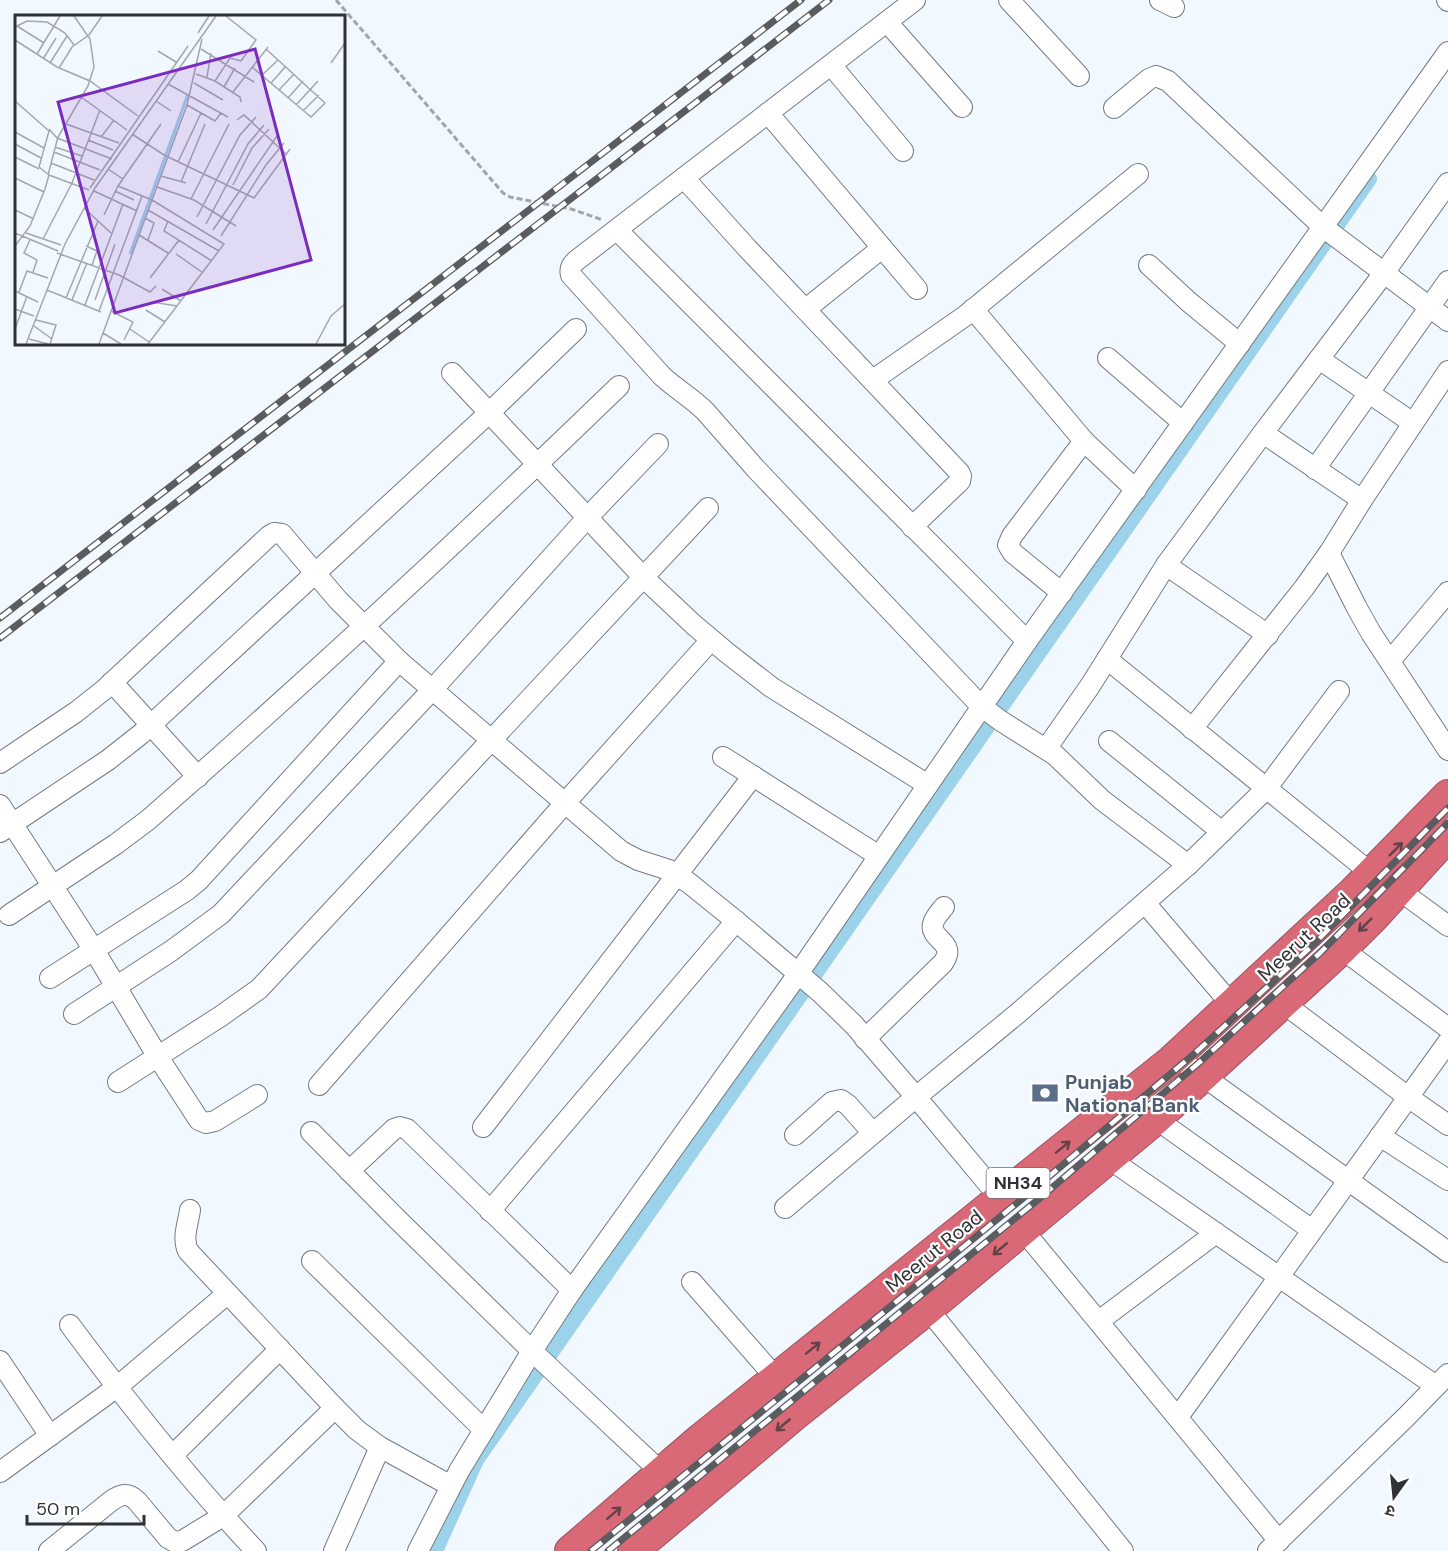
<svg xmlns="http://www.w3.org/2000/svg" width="1448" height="1551" font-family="'DM Sans','Noto Sans Devanagari',sans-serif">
<rect width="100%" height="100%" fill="#f2f8ff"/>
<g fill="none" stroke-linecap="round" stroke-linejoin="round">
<path stroke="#9cd3ea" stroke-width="16" d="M 435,1551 L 476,1460 L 1369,179"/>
<defs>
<g id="minor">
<path d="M 915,0 L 577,260 C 572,264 569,268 571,275 L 662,376 C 676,389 692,398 705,411 L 756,469 L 982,707 L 1001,721 L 1055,755 L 1102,800 L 1188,865"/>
<path d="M 1009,0 L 1079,76"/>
<path d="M 1160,0 L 1174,7"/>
<path d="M 1447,0 L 1448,1"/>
<path d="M 887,22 L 962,107"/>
<path d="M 831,65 L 903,151"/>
<path d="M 1114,108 L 1149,79 L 1156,76 L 1168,81 L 1323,227 L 1448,321"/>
<path d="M 768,113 L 917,289"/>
<path d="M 684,178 L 747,248 L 959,472 L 961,476 L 960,481 L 912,527"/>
<path d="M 617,230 L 1027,641"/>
<path d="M 1149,265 L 1189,302 L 1240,344"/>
<path d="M 806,309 L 882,248"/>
<path d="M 973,309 L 1084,441 L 1136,490"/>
<path d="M 1108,358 L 1183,423"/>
<path d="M 1319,359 L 1413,423"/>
<path d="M 452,373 L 644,578 L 694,625 L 726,652 L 771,687 L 928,785"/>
<path d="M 873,380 L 965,316 L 1138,174"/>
<path d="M 1263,433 L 1362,500"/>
<path d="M 1315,469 L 1448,281"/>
<path d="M 1329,553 L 1357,608 L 1371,633 L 1448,750"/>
<path d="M 1166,565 L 1268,635"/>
<path d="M 1062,593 L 1013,553 L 1008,545 L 1012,536 L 1084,441"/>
<path d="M 1107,659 L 1371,873"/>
<path d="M 1390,661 L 1448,592"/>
<path d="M 112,682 L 198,777"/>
<path d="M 1192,729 L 1304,588 L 1329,553 L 1362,500 L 1448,371"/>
<path d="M 1109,741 L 1222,832"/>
<path d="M 1046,749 L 1090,686 L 1166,565 L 1263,433 L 1384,273 L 1448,183"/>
<path d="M 723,757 L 879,856"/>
<path d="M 0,763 L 76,712 L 105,689 L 269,536 L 274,533 L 282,534 L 338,600 L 399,661 L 565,803 L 621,851 L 638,860 L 669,870 L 689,883 L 736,921 L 820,992 L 854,1025 L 916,1097 L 1000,1198"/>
<path d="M 0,805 L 94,950 L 158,1057 L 199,1120 L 206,1123 L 215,1121 L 257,1095"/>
<path d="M 0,832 L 108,760 L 141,734 L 489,413 L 576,329"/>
<path d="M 1399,890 L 1448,926"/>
<path d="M 1145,903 L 1231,1004"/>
<path d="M 9,915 L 116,844 L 148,820 C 309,679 466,534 619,386"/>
<path d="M 1342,949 L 1448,1028"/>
<path d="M 50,978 L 187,890 L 199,880 L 399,661"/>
<path d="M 1283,1003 L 1408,1097 L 1448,1125"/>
<path d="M 74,1014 L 171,951 L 221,914 L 433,689 L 587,518 L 658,444"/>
<path d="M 865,1039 L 943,963 C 958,942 929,940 933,924 C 934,918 940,912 944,907"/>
<path d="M 1175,1056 L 1448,1252"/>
<path d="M 118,1082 L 221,1016 L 259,989 L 708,508"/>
<path d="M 319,1085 L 565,803 L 711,640"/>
<path d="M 1156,1119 L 1312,1230"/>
<path d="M 483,1127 L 753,776"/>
<path d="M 311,1132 L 396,1218 L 532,1351 L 661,1472"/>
<path d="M 795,1135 L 832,1102 L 841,1100 L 848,1105 L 873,1133"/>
<path d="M 1380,1136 L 1448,1180"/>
<path d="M 1108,1158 L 1436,1386"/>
<path d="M 349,1171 L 394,1129 L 400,1127 L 407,1129 L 572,1290"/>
<path d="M 785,1208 L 916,1097 L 1017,1014 L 1188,865 L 1266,789 L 1339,691"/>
<path d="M 190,1210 C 188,1224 182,1238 188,1251 L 335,1408 L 357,1430 L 380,1447 L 451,1486"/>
<path d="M 490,1211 L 736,921"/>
<path d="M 1023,1230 L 1279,1541"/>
<path d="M 312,1261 L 484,1430"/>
<path d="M 692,1282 L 776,1378"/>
<path d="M 928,1309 L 1123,1551"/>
<path d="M 1099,1321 L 1216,1233"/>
<path d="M 70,1325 C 128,1403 189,1480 256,1551"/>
<path d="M 0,1361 L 50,1436"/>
<path d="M 1178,1417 L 1448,1042"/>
<path d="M 173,1455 L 280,1349"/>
<path d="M 0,1472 L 117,1387 L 227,1294"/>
<path d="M 49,1551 L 111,1501 C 121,1494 128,1492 137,1501 L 168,1538 L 175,1542 L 182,1541 L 223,1516 L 335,1408"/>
<path d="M 334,1551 L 380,1447"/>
<path d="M 418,1551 L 459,1471 L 532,1351 L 572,1290 L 798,974 L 1027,641 L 1448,52"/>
<path d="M 1268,1551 L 1406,1417 L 1448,1374"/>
</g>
<g id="highway">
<path d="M 570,1551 L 699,1440 L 1171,1061 L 1352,893 L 1448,795"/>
<path d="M 633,1551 L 796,1414 L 928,1309 L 1156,1119 L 1342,949 L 1374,917 L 1448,836"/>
</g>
</defs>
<use href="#minor" stroke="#767b81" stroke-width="22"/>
<use href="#highway" stroke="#9e555f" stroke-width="32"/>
<path stroke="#a2a6ac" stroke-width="3" stroke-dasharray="6 3" stroke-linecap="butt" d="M 336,0 L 503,193 L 510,197 L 571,209 L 603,220"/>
<use href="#minor" stroke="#fff" stroke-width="20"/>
<use href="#highway" stroke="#d96976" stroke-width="30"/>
<defs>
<g id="rail">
<path d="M 0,618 L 801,0"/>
<path d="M 0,638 L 829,0"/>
<path d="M 591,1551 L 1033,1190 L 1194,1054 L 1313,945 L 1448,808"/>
<path d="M 608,1551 L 1040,1198 L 1201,1061 L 1320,953 L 1448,823"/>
</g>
</defs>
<use href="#rail" stroke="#5a5c60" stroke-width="7"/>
<use href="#rail" stroke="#fff" stroke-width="4.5" stroke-dasharray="14" stroke-linecap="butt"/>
</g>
<defs><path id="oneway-shaft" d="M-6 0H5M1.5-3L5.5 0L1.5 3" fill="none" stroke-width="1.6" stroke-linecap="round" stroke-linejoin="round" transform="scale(1.5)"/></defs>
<g stroke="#624248">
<use href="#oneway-shaft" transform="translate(1396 849) rotate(-45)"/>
<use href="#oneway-shaft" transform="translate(1365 925) rotate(135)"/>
<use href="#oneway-shaft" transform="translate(1063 1147) rotate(-39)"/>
<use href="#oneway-shaft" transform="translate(1000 1249) rotate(140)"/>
<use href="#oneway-shaft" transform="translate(813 1348) rotate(-39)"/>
<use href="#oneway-shaft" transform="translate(783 1425) rotate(140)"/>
<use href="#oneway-shaft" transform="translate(614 1513) rotate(-41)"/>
</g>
<defs>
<symbol id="bank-bare" viewBox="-9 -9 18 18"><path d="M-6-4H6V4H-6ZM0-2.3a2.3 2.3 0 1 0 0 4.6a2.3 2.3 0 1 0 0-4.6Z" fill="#5c6f8a" stroke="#fff" stroke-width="2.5" paint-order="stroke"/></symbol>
</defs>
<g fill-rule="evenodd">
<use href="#bank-bare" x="1026" y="1074" width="38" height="38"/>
</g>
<g text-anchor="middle" stroke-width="4.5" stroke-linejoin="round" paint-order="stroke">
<rect fill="#fff" stroke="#6d6f71" stroke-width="1.5" x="986.5" y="1168" width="63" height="30" rx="4.5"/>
<g font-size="18" font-weight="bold" fill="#2f3134">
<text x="1018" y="1189">NH34</text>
</g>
<g font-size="20" fill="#2f3134" stroke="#fff">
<text transform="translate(1304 937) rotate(-43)" y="7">Meerut Road</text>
<text transform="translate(934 1251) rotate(-39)" y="7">Meerut Road</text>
</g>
<g font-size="20" font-weight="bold" fill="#4e5e75" stroke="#fff" text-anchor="start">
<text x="1065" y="1089">Punjab<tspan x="1065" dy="23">National Bank</tspan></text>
</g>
</g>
<g transform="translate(15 15)">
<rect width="330" height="330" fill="#f2f8ff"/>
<path fill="none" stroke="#9cd3ea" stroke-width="3" d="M 115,239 L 173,79"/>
<path fill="none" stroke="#a4a8ae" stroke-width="1.5" d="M 2,11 L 29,28M 0,12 L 12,6 L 32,7 L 50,18 L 59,30M 183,18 L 194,1M 0,25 L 42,52 L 75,66 L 123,101M 186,34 L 239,67M 143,36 L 161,47M 22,39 L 45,1M 28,44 L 41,23M 35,48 L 52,21M 316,48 L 330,28M 237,52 L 296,102 L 310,88 L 251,34M 44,53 L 57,32 L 74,20 L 87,1M 181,59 L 200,66 L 225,82 L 226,87M 247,60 L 263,45M 192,62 L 196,38M 200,66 L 215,43 L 226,46 L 241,25 L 211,1M 179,68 L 208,85M 256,68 L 271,51M 153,69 L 213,102M 209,72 L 220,53M 264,75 L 279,59M 218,77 L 253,32M 66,82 L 112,115M 273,83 L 288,66M 0,86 L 34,116 L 24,152 L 34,160 L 30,174 L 15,211 L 0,231M 141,86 L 156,96M 172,90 L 200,106 L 206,98M 281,90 L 303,66M 288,96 L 304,80M 222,105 L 229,100 L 271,139M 51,109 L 104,128M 34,114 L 42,123 L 97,144M 0,117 L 29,133M 117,119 L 149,140 L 239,183 L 275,134M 86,122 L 99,105M 73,125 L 98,135M 0,129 L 26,143M 40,132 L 67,141M 39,137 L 85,155M 0,142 L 24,154M 163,147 L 186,98M 36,148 L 79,165M 93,154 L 108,164M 33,160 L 43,122 L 73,71 L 79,52 L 75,24 L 59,1M 34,160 L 74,175M 146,161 L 171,168M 0,163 L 29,177M 166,167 L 190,109M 218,170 L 237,133 L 254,114M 103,171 L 137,185 L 209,229 L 133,329M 142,172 L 179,185 L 221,211M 75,173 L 173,31M 79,176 L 122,196M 100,176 L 119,185M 176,184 L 214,109M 69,193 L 96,218M 0,195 L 19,204M 133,195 L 204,236M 89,200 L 103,171 L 146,109M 182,202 L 225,120 L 241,102M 130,203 L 139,208 L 133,225M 153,206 L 149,216 L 197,246M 191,209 L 233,129 L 249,110M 198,215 L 262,121M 0,218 L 43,236M 11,218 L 46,230M 124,220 L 153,238M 206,221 L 251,150 L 269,128M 28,224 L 57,168 L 85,95M 15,225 L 9,238 L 22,245 L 18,257M 71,231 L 82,236 L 77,250M 42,238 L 104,260 L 135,277 L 141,271M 161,239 L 188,258M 135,263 L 164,225M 147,274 L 166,286M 32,275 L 86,297M 0,276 L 23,287M 4,277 L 12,256 L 33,263M 51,283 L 83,206M 57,285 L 72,248M 80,285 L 100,229M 137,287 L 162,291M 70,290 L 108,189M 0,294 L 19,301M 131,295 L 150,307M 84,296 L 127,181M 96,296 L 118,307 L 109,325M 21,305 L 41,310 L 35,329M 19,311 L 37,324M 0,314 L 12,281M 115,314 L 134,327M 88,318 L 106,329M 14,324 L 33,329M 11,329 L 50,229 L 80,173 L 201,1M 84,329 L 172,90 L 187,24M 301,329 L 316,301 L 330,289"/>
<path fill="#7b2cbf" fill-opacity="0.15" stroke="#7b2cbf" stroke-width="3" d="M 240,34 L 296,245 L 100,298 L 43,87 Z"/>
<rect width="330" height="330" fill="none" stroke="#2f3134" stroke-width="3"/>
</g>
<g transform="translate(1394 1497) rotate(195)" stroke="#ffffff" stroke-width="4.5" paint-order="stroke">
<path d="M0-4.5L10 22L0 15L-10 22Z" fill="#2f3134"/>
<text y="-9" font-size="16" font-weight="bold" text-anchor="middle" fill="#2f3134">उ</text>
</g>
<path d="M27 1515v9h117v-9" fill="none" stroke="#2f3134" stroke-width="3"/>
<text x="36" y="1515" font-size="18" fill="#2f3134" stroke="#ffffff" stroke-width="4.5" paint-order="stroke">50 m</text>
</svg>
